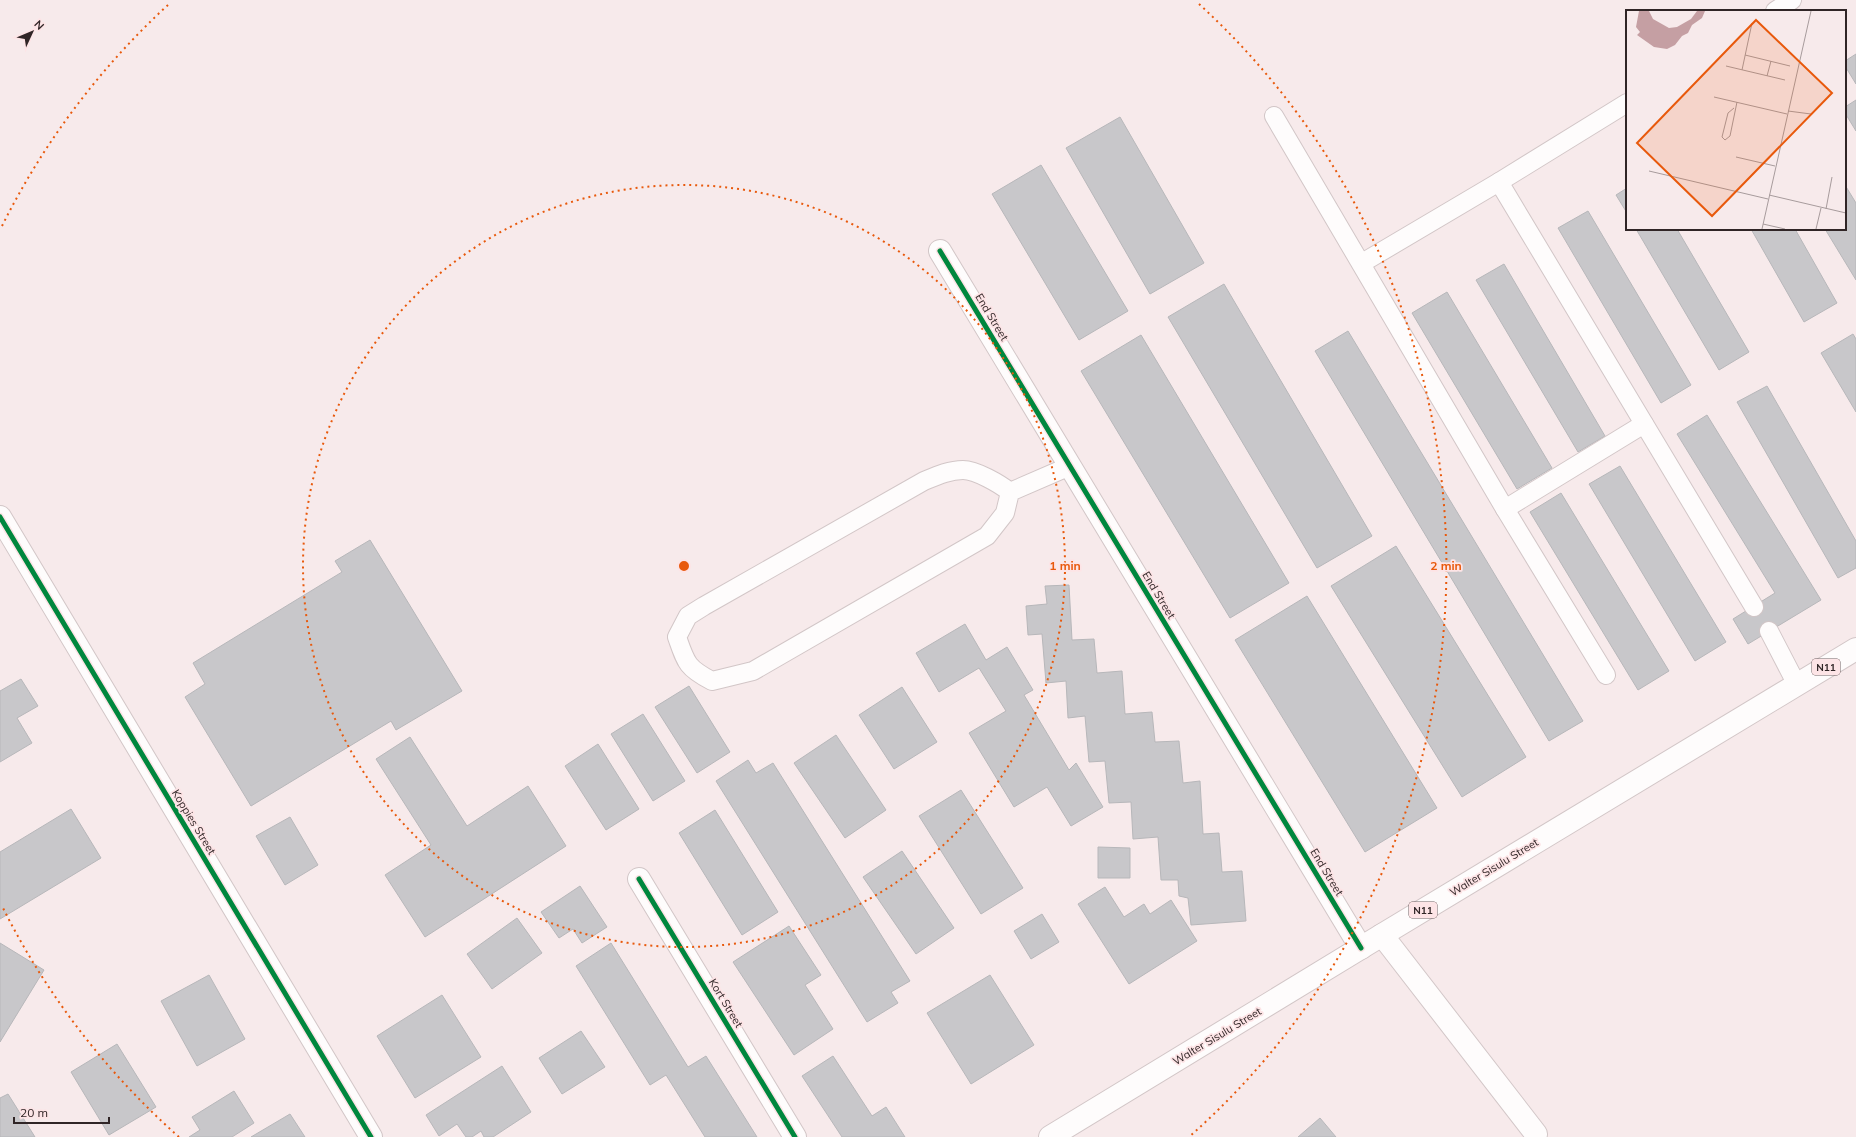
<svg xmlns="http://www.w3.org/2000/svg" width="1856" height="1137" font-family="Mulish,sans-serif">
<rect width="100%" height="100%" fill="#f7eaeb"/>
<g fill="#c8c7ca" stroke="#b7b7ba">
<path d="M 1856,54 L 1856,84 L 1845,66 L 1845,61 Z"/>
<path d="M 1856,100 L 1856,131 L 1845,113 L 1845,107 Z"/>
<path d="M 1120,117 L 1204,263 L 1150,294 L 1066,148 Z"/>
<path d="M 1041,165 L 1128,311 L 1079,340 L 992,194 Z"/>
<path d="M 1845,185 L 1856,203 L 1856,280 L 1825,229 L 1845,229 Z"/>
<path d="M 1627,188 L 1627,213 L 1616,195 Z"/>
<path d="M 1588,211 L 1691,385 L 1661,403 L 1558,228 Z"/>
<path d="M 1636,229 L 1677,229 L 1749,352 L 1719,370 Z"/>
<path d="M 1751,229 L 1795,229 L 1837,303 L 1804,322 Z"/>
<path d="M 1504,264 L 1605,436 L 1578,452 L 1476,280 Z"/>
<path d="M 1224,284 L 1372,536 L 1317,568 L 1168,317 Z"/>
<path d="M 1447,292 L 1552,468 L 1517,489 L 1412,313 Z"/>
<path d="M 1348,331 L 1583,721 L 1549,741 L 1315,351 Z"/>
<path d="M 1853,334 L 1856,339 L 1856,412 L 1821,353 Z"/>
<path d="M 1141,335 L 1289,583 L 1230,618 L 1081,371 Z"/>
<path d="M 1767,386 L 1856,541 L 1856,568 L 1838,578 L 1737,402 Z"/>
<path d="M 1707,415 L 1821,600 L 1748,644 L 1733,619 L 1775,593 L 1677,434 Z"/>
<path d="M 1620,466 L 1726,642 L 1695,661 L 1589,484 Z"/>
<path d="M 1561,493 L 1669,671 L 1638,690 L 1530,512 Z"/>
<path d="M 370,540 L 462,691 L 396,730 L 391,721 L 251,806 L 185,697 L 205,684 L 193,663 L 342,572 L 335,561 Z"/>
<path d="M 1396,546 L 1526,757 L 1462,797 L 1331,586 Z"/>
<path d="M 1069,585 L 1072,640 L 1094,639 L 1097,673 L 1122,671 L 1125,714 L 1152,712 L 1155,742 L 1179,741 L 1183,783 L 1200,781 L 1203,834 L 1219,833 L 1222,872 L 1242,871 L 1246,921 L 1191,925 L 1188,898 L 1179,896 L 1178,880 L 1161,880 L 1158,837 L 1133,839 L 1131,802 L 1109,803 L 1105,761 L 1089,762 L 1085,716 L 1068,718 L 1066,681 L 1046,683 L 1042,634 L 1028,635 L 1026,606 L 1047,604 L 1045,586 Z"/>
<path d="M 1307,596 L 1437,808 L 1365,852 L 1235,640 Z"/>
<path d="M 965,624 L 986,660 L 1007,647 L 1033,690 L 1024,695 L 1069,770 L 1076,763 L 1103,807 L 1071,826 L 1047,787 L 1014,807 L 969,733 L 1006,711 L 979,668 L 939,692 L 916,653 Z"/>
<path d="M 21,679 L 38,706 L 17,718 L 32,743 L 0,762 L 0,691 Z"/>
<path d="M 689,686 L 730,752 L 697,773 L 655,707 Z"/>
<path d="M 902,687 L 937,742 L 894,769 L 859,715 Z"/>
<path d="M 643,714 L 685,781 L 653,801 L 611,734 Z"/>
<path d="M 836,735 L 886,810 L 845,838 L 794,763 Z"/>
<path d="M 410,737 L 467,826 L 528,786 L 566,846 L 425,937 L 385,875 L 431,845 L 376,759 Z"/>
<path d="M 598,744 L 639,809 L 606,830 L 565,766 Z"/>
<path d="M 748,760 L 756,773 L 773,763 L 910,981 L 891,992 L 898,1003 L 867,1022 L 716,781 Z"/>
<path d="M 961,790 L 1023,888 L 981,914 L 919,816 Z"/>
<path d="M 71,809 L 101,858 L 0,919 L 0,852 Z"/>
<path d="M 715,810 L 778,912 L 742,935 L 679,833 Z"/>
<path d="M 290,817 L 318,865 L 285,885 L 256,836 Z"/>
<path d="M 1098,847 L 1130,848 L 1130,878 L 1098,878 Z"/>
<path d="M 902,851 L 954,928 L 916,954 L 863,877 Z"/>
<path d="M 580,886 L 607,927 L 582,943 L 573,929 L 559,938 L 541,912 Z"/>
<path d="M 1105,887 L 1124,917 L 1144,904 L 1150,914 L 1171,900 L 1197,941 L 1129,984 L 1078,904 Z"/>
<path d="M 1042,914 L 1059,942 L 1031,959 L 1014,931 Z"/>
<path d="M 517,918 L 542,953 L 492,989 L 467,954 Z"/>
<path d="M 789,926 L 821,975 L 805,985 L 833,1029 L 794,1055 L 733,962 Z"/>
<path d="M 0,943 L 44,970 L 0,1042 Z"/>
<path d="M 611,943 L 688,1067 L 706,1056 L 757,1137 L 705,1137 L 666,1075 L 650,1085 L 576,966 Z"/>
<path d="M 209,975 L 245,1039 L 197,1066 L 161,1001 Z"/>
<path d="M 990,975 L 1034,1045 L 971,1084 L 927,1013 Z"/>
<path d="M 442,995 L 481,1057 L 415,1098 L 377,1036 Z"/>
<path d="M 581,1031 L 605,1067 L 562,1094 L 539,1058 Z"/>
<path d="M 117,1044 L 156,1107 L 109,1135 L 71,1072 Z"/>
<path d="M 833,1056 L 872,1116 L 886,1107 L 905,1137 L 842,1137 L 802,1076 Z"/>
<path d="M 502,1066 L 531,1112 L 493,1137 L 484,1137 L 481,1131 L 472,1137 L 466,1137 L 457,1124 L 439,1136 L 426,1115 Z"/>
<path d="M 234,1091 L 254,1123 L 232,1137 L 189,1137 L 200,1130 L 192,1117 Z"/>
<path d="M 8,1094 L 35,1137 L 0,1137 L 0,1098 Z"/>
<path d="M 290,1114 L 305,1137 L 251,1137 Z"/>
<path d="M 1320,1118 L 1336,1137 L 1298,1137 Z"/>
</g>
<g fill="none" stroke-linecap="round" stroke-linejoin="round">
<defs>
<g id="lane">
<path d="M 1775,11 L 1792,0"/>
<path d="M 1274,116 L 1505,509 L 1606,675"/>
<path d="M 1499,182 L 1754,607"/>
<path d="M 1362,263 L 1499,182 L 1627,103"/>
<path d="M 1010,492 C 1000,484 976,470 963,470 C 949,470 936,476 924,481 L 704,606 L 688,616 L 677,637 C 686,663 687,668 712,681 L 753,671 L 987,536 L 1005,513 L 1010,492 L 1070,466"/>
<path d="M 1505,509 L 1644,424"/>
<path d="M 1769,631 L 1797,685"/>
</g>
<g id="street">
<path d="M 940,251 L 1361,948"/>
<path d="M 0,517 L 371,1137"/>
<path d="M 639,879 L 795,1137"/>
<path d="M 1382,935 L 1536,1134"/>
</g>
<path id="highway" d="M 1050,1137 L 1382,935 L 1856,649"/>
</defs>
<use href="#lane" stroke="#d2c6c7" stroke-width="20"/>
<use href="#street" stroke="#d2c6c7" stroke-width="24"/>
<use href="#highway" stroke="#d2c6c7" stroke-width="24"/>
<use href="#lane" stroke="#fefcfc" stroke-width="18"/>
<use href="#street" stroke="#fefcfc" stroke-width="22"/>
<use href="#highway" stroke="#fefcfc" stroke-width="22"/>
<defs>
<g id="cycleway">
<path d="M 940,251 L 1361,948"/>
<path d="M 0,517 L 371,1137"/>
<path d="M 639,879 L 795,1137"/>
</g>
</defs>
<use href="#cycleway" stroke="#fde4e6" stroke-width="8"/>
<use href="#cycleway" stroke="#00873e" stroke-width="5"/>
</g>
<g fill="none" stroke="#e8590c" stroke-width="2" stroke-dasharray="2 4">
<circle cx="684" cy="566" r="381"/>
<path d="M179 1137A762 762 0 0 1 2 906M2 226A762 762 0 0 1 169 4M1199 4A762 762 0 0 1 1189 1137"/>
</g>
<g text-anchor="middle" stroke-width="3.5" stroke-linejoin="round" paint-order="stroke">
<g fill="#fde4e6" stroke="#6e5e60" stroke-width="1">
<rect x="1812" y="659" width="28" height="16" rx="3"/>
<rect x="1409" y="902" width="28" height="16" rx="3"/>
</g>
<g font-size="10" font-weight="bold" fill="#302526">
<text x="1826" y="671">N11</text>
<text x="1423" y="914">N11</text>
</g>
<g font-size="11" fill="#302526" stroke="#fde4e6">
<text transform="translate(992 317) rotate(59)" y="4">End Street</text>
<text transform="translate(1159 595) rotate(59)" y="4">End Street</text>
<text transform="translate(194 822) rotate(59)" y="4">Koppies Street</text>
<text transform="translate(1494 867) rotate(-31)" y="4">Walter Sisulu Street</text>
<text transform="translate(1327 872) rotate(59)" y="4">End Street</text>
<text transform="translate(726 1003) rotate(59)" y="4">Kort Street</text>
<text transform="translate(1217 1036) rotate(-31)" y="4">Walter Sisulu Street</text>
</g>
</g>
<g transform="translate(1626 10)">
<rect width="220" height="220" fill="#f7eaeb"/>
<path d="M 13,1 L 23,1 L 27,9 L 43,18 L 51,17 L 65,9 L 71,1 L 79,1 L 76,8 L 66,15 L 62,23 L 56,26 L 49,35 L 41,39 L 28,37 L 11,25 L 14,22 L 10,17 Z" fill="#c59fa3"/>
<path fill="none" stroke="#a79b9c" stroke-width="1" d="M 119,45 L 164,56M 100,56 L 159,70M 116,60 L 126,13M 141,66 L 145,51M 88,87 L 161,104M 108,98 L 102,103 L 96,127 L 99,130 L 104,126 L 111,92M 162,101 L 185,104M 110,147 L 149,156M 23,161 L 142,189M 143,185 L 220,203M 200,199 L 206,167M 137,214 L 159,219M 136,219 L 185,1M 190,219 L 195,198"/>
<path fill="#e8590c" fill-opacity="0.15" stroke="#e8590c" stroke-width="2" d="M 130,10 L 206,83 L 86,206 L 11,133 Z"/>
<rect width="220" height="220" fill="none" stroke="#302526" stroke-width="2"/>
</g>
<circle cx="684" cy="566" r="6" fill="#e8590c" stroke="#fde4e6" stroke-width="2"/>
<g font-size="12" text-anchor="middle" font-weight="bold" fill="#e8590c" stroke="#fde4e6" stroke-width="3.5" stroke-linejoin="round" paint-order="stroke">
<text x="1065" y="570">1 min</text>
<text x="1446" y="570">2 min</text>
</g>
<g transform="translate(32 32) rotate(46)" stroke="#fde4e6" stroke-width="3" paint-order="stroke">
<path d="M0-3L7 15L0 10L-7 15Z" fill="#302526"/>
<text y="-6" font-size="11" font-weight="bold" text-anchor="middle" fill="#302526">N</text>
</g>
<path d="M14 1117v6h95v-6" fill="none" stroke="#302526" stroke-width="2"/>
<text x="20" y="1117" font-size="12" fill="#302526" stroke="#fde4e6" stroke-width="3" paint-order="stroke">20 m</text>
</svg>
